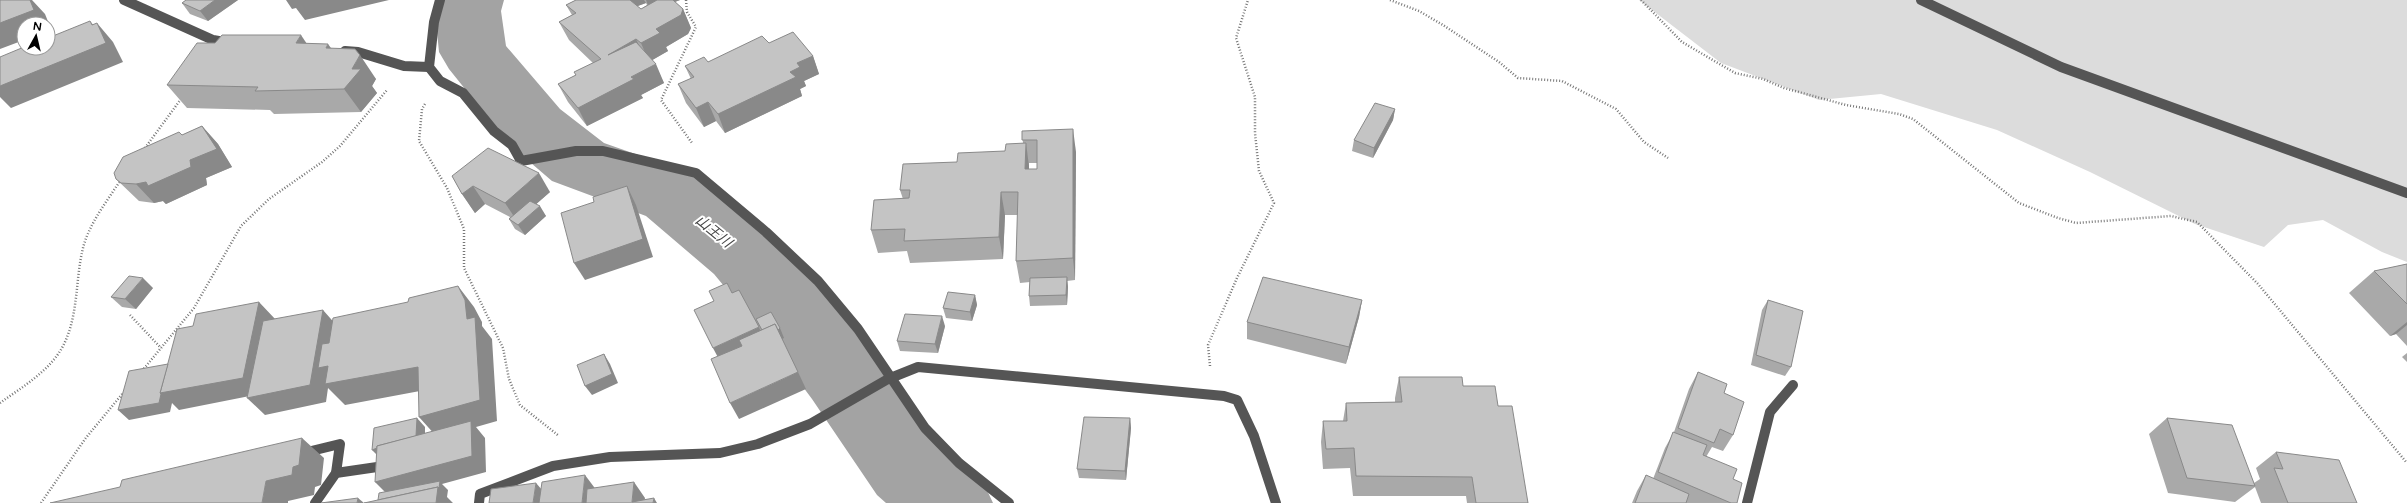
<svg xmlns="http://www.w3.org/2000/svg" width="2407" height="503" font-family="'Varela Round','Noto Sans JP',sans-serif">
<rect width="100%" height="100%" fill="#fff"/>
<path fill="#dcdcdc" d="M 1639,0 L 2407,0 L 2407,262 L 2382,252 L 2323,220 L 2288,225 L 2264,247 L 2195,224 L 2090,172 L 1997,130 L 1881,94 L 1819,100 L 1721,63 Z"/>
<g fill="none" stroke-linecap="round" stroke-linejoin="round">
<path fill="#a3a3a3" fill-rule="evenodd" d="M 438,0 L 504,0 L 501,11 L 506,46 L 560,109 L 604,143 L 698,176 L 768,232 L 818,286 L 870,349 L 939,441 L 980,475 L 993,503 L 886,503 L 877,495 L 812,399 L 762,332 L 714,274 L 646,216 L 552,181 L 510,145 L 449,69 L 439,52 L 435,11 Z"/>
<g stroke="#777" stroke-width="2.5" stroke-dasharray="1 2" stroke-linecap="butt">
<path d="M 686,0 L 687,12 L 696,27 L 661,100 L 692,143"/>
<path d="M 1390,0 L 1419,11 L 1443,25 L 1499,62 L 1518,78 L 1562,81 L 1616,109 L 1644,142 L 1668,158"/>
<path d="M 1641,0 L 1682,42 L 1735,73 L 1763,79 L 1784,88 L 1846,105 L 1899,114 L 1913,119 L 2019,203 L 2058,218 L 2076,223 L 2171,216 L 2197,222 L 2258,284 L 2407,463"/>
<path d="M 425,104 L 422,109 L 419,141 L 447,188 L 464,229 L 464,268 L 503,348 L 509,379 L 520,405 L 559,436"/>
<path d="M 145,148 L 181,99"/>
<path d="M 130,315 L 161,348"/>
<path d="M 1210,366 L 1208,345 L 1237,278 L 1274,203 L 1259,171 L 1255,133 L 1255,97 L 1236,38 L 1248,0"/>
<path d="M 142,371 L 194,308 L 241,226 L 269,199 L 322,162 L 340,146 L 387,90"/>
<path d="M 0,403 C 22,387 50,371 63,346 C 79,315 75,280 83,248 C 89,224 107,201 120,181"/>
<path d="M 41,503 L 85,439 L 123,393"/>
</g>
<g stroke="#555" stroke-width="10">
<path d="M 124,0 L 213,40 L 230,43"/>
<path d="M 440,0 L 434,22 L 429,67 L 440,81 L 463,93 L 494,131 L 512,145 L 521,161 L 576,151 L 603,151 L 696,173 L 766,232 L 818,281 L 858,329 L 925,428 L 959,463 L 1009,503"/>
<path d="M 1921,0 L 2061,67 L 2407,193"/>
<path d="M 345,51 L 358,52 L 404,66 L 429,67"/>
<path d="M 303,453 L 340,444 L 336,473"/>
<path d="M 315,503 L 336,473 L 384,466"/>
<path d="M 479,503 L 480,494 L 553,466 L 610,457 L 720,453 L 758,444 L 810,424 L 888,379 L 918,367 L 1224,396 L 1237,400 L 1254,436 L 1276,503"/>
<path d="M 1747,503 L 1770,412 L 1793,385"/>
</g>
</g>
<g fill="#a9a9a9" fill-rule="evenodd">
<path d="M 186,0 L 238,0 L 208,21 L 190,14 L 182,3 Z"/>
<path d="M 576,0 L 680,0 L 675,2 L 683,9 L 691,28 L 688,34 L 666,47 L 668,51 L 652,60 L 664,83 L 641,95 L 643,98 L 587,126 L 568,102 L 558,84 L 576,75 L 593,63 L 569,40 L 559,22 L 572,15 L 566,5 ZM 646,3 L 647,5 L 641,9 L 637,6 Z"/>
<path d="M 215,43 L 306,44 L 331,48 L 376,79 L 372,86 L 377,93 L 361,112 L 274,114 L 270,110 L 187,108 L 167,85 Z"/>
<path d="M 769,43 L 813,56 L 819,74 L 804,81 L 806,86 L 800,89 L 802,96 L 725,133 L 716,121 L 704,127 L 686,103 L 678,84 L 691,79 L 685,66 L 708,62 Z"/>
<path d="M 1395,109 L 1393,120 L 1373,158 L 1352,151 L 1354,140 Z"/>
<path d="M 202,126 L 218,144 L 232,167 L 206,178 L 207,185 L 166,204 L 163,201 L 154,203 L 139,201 L 116,179 L 182,135 Z"/>
<path d="M 1022,131 L 1076,152 L 1075,280 L 1067,281 L 1068,287 L 1067,305 L 1030,306 L 1029,296 L 1030,282 L 1020,283 L 1016,261 L 1018,215 L 1005,215 L 1003,259 L 910,263 L 907,251 L 878,253 L 871,230 L 903,199 L 900,190 L 957,162 L 1005,151 L 1023,143 ZM 1029,163 L 1037,163 L 1037,169 L 1029,169 Z"/>
<path d="M 452,176 L 550,192 L 536,204 L 546,216 L 525,235 L 515,229 L 509,219 L 510,217 L 485,204 L 475,213 L 462,194 Z"/>
<path d="M 2407,264 L 2407,346 L 2396,334 L 2390,336 L 2349,293 L 2374,271 Z"/>
<path d="M 153,288 L 136,309 L 122,307 L 111,297 Z"/>
<path d="M 975,295 L 977,305 L 972,321 L 946,318 L 943,308 Z"/>
<path d="M 1362,300 L 1359,317 L 1346,364 L 1247,339 L 1247,322 Z"/>
<path d="M 1768,300 L 1791,367 L 1785,376 L 1751,365 L 1762,310 Z"/>
<path d="M 945,326 L 938,353 L 900,351 L 897,341 Z"/>
<path d="M 2407,353 L 2407,362 L 2402,357 Z"/>
<path d="M 1698,372 L 1724,393 L 1733,435 L 1723,451 L 1712,447 L 1706,457 L 1733,479 L 1737,503 L 1632,503 L 1637,491 L 1646,475 L 1653,479 L 1665,448 L 1674,432 L 1689,389 Z"/>
<path d="M 1399,377 L 1463,386 L 1498,406 L 1528,503 L 1467,503 L 1466,496 L 1353,496 L 1350,468 L 1323,469 L 1321,442 L 1323,421 L 1343,421 L 1346,403 L 1395,402 L 1395,398 Z"/>
<path d="M 1130,418 L 1131,428 L 1126,480 L 1079,478 L 1077,469 Z"/>
<path d="M 2167,418 L 2254,483 L 2260,479 L 2256,468 L 2276,452 L 2357,503 L 2261,503 L 2255,487 L 2235,502 L 2168,493 L 2149,434 Z"/>
</g>
<g fill="#898989">
<path d="M 30,0 L 32,0 L 45,14 L 51,29 L 48,30 L 48,24 L 24,24 L 24,40 L 0,49 L 0,23 Z"/>
<path d="M 215,0 L 238,0 L 208,21 L 200,11 Z"/>
<path d="M 286,0 L 389,0 L 305,20 L 296,8 L 292,9 Z"/>
<path d="M 626,0 L 644,0 L 646,3 L 630,9 Z"/>
<path d="M 646,0 L 680,0 L 650,11 Z"/>
<path d="M 683,9 L 691,28 L 688,34 L 666,47 L 668,51 L 649,62 L 641,43 L 656,29 Z"/>
<path d="M 90,21 L 103,37 L 97,23 L 113,42 L 123,62 L 11,108 L 0,97 L 0,86 L 92,25 Z"/>
<path d="M 301,35 L 317,59 L 296,43 Z"/>
<path d="M 636,39 L 645,58 L 608,55 Z"/>
<path d="M 328,44 L 345,67 L 326,48 Z"/>
<path d="M 360,55 L 376,79 L 372,86 L 377,93 L 361,112 L 344,89 L 352,69 Z"/>
<path d="M 813,56 L 819,74 L 804,81 L 806,86 L 800,89 L 802,96 L 725,133 L 718,114 L 790,72 L 797,63 Z"/>
<path d="M 656,64 L 664,83 L 641,95 L 643,98 L 587,126 L 578,108 L 631,77 Z"/>
<path d="M 708,102 L 716,121 L 704,127 L 696,108 Z"/>
<path d="M 1395,109 L 1393,120 L 1373,158 L 1374,148 Z"/>
<path d="M 202,126 L 218,144 L 232,167 L 206,178 L 207,185 L 166,204 L 163,201 L 154,203 L 136,184 L 190,160 Z"/>
<path d="M 1073,129 L 1076,152 L 1075,280 L 1073,258 Z"/>
<path d="M 1026,143 L 1029,166 L 1029,192 L 1025,169 Z"/>
<path d="M 539,173 L 550,192 L 517,221 L 505,203 Z"/>
<path d="M 473,186 L 485,204 L 475,213 L 462,194 Z"/>
<path d="M 627,186 L 636,205 L 653,257 L 585,280 L 574,263 Z"/>
<path d="M 1001,192 L 1005,215 L 1003,259 L 999,237 Z"/>
<path d="M 540,206 L 546,216 L 525,235 L 518,225 Z"/>
<path d="M 1067,277 L 1068,287 L 1067,305 L 1066,295 Z"/>
<path d="M 143,278 L 153,288 L 136,309 L 125,299 Z"/>
<path d="M 458,286 L 474,307 L 482,322 L 482,326 L 492,339 L 497,421 L 476,427 L 485,438 L 486,472 L 442,484 L 448,490 L 447,497 L 453,503 L 389,503 L 438,487 L 391,498 L 375,482 L 437,437 L 419,417 L 467,319 Z"/>
<path d="M 975,295 L 977,305 L 972,321 L 970,312 Z"/>
<path d="M 1362,300 L 1359,317 L 1346,364 L 1349,347 Z"/>
<path d="M 259,302 L 276,320 L 260,394 L 179,410 L 172,403 L 170,412 L 129,420 L 118,410 L 160,393 Z"/>
<path d="M 323,310 L 338,327 L 418,367 L 436,388 L 345,405 L 328,388 L 326,402 L 265,415 L 247,398 Z"/>
<path d="M 942,316 L 945,326 L 938,353 L 935,344 Z"/>
<path d="M 2407,322 L 2407,325 L 2396,334 L 2390,336 Z"/>
<path d="M 759,327 L 767,345 L 722,365 L 713,348 Z"/>
<path d="M 780,328 L 784,338 L 770,346 L 765,336 Z"/>
<path d="M 604,354 L 610,364 L 618,383 L 592,395 L 585,386 Z"/>
<path d="M 798,372 L 806,389 L 739,419 L 730,403 Z"/>
<path d="M 417,418 L 425,427 L 425,448 L 381,459 L 372,450 Z"/>
<path d="M 1130,418 L 1131,428 L 1126,480 L 1125,471 Z"/>
<path d="M 302,438 L 324,458 L 321,485 L 315,487 L 314,495 L 288,501 L 288,503 L 262,503 L 266,481 L 293,467 Z"/>
<path d="M 585,475 L 597,491 L 596,503 L 582,503 Z"/>
<path d="M 634,482 L 645,498 L 644,503 L 632,502 Z"/>
<path d="M 536,483 L 549,498 L 549,503 L 533,503 Z"/>
<path d="M 358,498 L 364,503 L 357,503 Z"/>
<path d="M 654,498 L 657,503 L 653,503 Z"/>
</g>
<g fill="#c4c4c4" stroke="#898989">
<path d="M 0,0 L 30,0 L 34,10 L 0,23 Z"/>
<path d="M 186,0 L 215,0 L 200,11 L 182,3 Z"/>
<path d="M 576,0 L 630,0 L 641,9 L 657,0 L 673,0 L 683,9 L 681,15 L 656,29 L 660,33 L 641,43 L 636,39 L 608,55 L 636,42 L 656,64 L 631,77 L 634,79 L 578,108 L 558,84 L 576,75 L 574,72 L 601,59 L 559,22 L 576,13 L 566,5 Z"/>
<path d="M 90,21 L 92,25 L 97,23 L 106,43 L 0,86 L 0,57 L 24,47 L 24,48 L 48,48 L 48,38 Z"/>
<path d="M 793,32 L 813,56 L 797,63 L 800,67 L 790,72 L 796,77 L 718,114 L 708,102 L 696,108 L 678,84 L 694,77 L 685,66 L 704,57 L 708,62 L 762,36 L 769,43 Z"/>
<path d="M 222,35 L 301,35 L 296,43 L 328,44 L 326,48 L 355,49 L 360,55 L 352,69 L 361,69 L 344,89 L 255,91 L 258,87 L 167,85 L 197,43 L 215,43 Z"/>
<path d="M 1375,103 L 1395,109 L 1374,148 L 1354,140 Z"/>
<path d="M 202,126 L 217,149 L 190,160 L 191,167 L 148,186 L 146,182 L 136,184 L 121,183 L 116,179 L 114,173 L 123,157 L 179,132 L 182,135 Z"/>
<path d="M 1073,129 L 1073,258 L 1016,261 L 1018,192 L 1001,192 L 999,237 L 904,241 L 905,229 L 871,230 L 874,200 L 909,198 L 910,190 L 900,190 L 903,164 L 957,162 L 958,153 L 1005,151 L 1006,144 L 1026,143 L 1025,169 L 1037,169 L 1037,140 L 1022,140 L 1022,131 Z"/>
<path d="M 488,148 L 539,173 L 505,203 L 473,186 L 462,194 L 452,176 Z"/>
<path d="M 627,186 L 643,239 L 574,263 L 561,213 L 594,202 L 593,197 Z"/>
<path d="M 530,201 L 540,206 L 518,225 L 509,219 Z"/>
<path d="M 2407,264 L 2407,304 L 2374,271 Z"/>
<path d="M 129,276 L 143,278 L 125,299 L 111,297 Z"/>
<path d="M 1067,277 L 1066,295 L 1029,296 L 1030,278 Z"/>
<path d="M 1263,277 L 1362,300 L 1349,347 L 1247,322 Z"/>
<path d="M 727,283 L 732,293 L 739,290 L 759,327 L 713,348 L 694,310 L 714,301 L 709,291 Z"/>
<path d="M 458,286 L 465,300 L 467,319 L 475,317 L 480,400 L 419,417 L 418,367 L 325,384 L 328,366 L 318,368 L 322,344 L 329,343 L 333,318 L 408,302 L 409,298 Z"/>
<path d="M 948,292 L 975,295 L 970,312 L 943,308 Z"/>
<path d="M 1768,300 L 1803,311 L 1791,367 L 1756,355 Z"/>
<path d="M 259,302 L 243,378 L 160,393 L 177,329 L 193,326 L 196,314 Z"/>
<path d="M 323,310 L 310,385 L 247,398 L 263,321 Z"/>
<path d="M 771,312 L 780,328 L 778,330 L 775,324 L 762,330 L 756,319 Z"/>
<path d="M 905,314 L 942,316 L 935,344 L 897,341 Z"/>
<path d="M 775,324 L 798,372 L 730,403 L 711,359 L 742,346 L 739,340 Z"/>
<path d="M 604,354 L 612,374 L 585,386 L 577,365 Z"/>
<path d="M 168,364 L 160,393 L 161,394 L 159,403 L 118,410 L 129,371 Z"/>
<path d="M 1698,372 L 1727,384 L 1724,393 L 1744,402 L 1733,435 L 1720,429 L 1714,443 L 1678,428 Z"/>
<path d="M 1399,377 L 1462,377 L 1463,386 L 1495,386 L 1498,406 L 1512,406 L 1528,503 L 1476,503 L 1472,477 L 1356,476 L 1354,448 L 1326,449 L 1323,421 L 1347,421 L 1346,403 L 1402,402 Z"/>
<path d="M 1084,417 L 1130,418 L 1125,471 L 1077,469 Z"/>
<path d="M 417,418 L 416,436 L 377,446 L 377,448 L 372,450 L 374,428 Z"/>
<path d="M 2167,418 L 2232,425 L 2255,486 L 2187,478 Z"/>
<path d="M 471,421 L 472,456 L 375,482 L 377,446 Z"/>
<path d="M 1673,432 L 1707,445 L 1703,455 L 1737,469 L 1733,479 L 1742,483 L 1737,503 L 1731,503 L 1658,472 Z"/>
<path d="M 302,438 L 299,465 L 293,467 L 292,475 L 266,481 L 262,503 L 50,503 L 120,487 L 122,480 Z"/>
<path d="M 2276,452 L 2339,460 L 2357,503 L 2288,503 L 2274,468 L 2283,469 Z"/>
<path d="M 585,475 L 582,503 L 539,503 L 542,482 Z"/>
<path d="M 1646,475 L 1689,494 L 1686,503 L 1635,503 Z"/>
<path d="M 440,481 L 439,488 L 438,487 L 378,500 L 379,493 Z"/>
<path d="M 634,482 L 632,502 L 654,498 L 653,503 L 586,503 L 587,489 Z"/>
<path d="M 536,483 L 533,503 L 489,503 L 491,489 Z"/>
<path d="M 438,487 L 436,503 L 364,503 Z"/>
<path d="M 358,498 L 357,503 L 321,503 Z"/>
</g>
<g text-anchor="middle" stroke-width="4" stroke-linejoin="round" paint-order="stroke">
<g font-size="14" font-style="italic" fill="#444" stroke="#fff">
<text transform="translate(714 231) rotate(39)" y="5">山王川</text>
</g>
</g>
<g transform="translate(36 36) rotate(8)"><circle r="19" fill="#ffffff" stroke="#999999"/>
<path d="M0-3L7 15L0 10L-7 15Z" fill="#000000"/>
<text y="-6" font-size="11" font-weight="bold" text-anchor="middle" fill="#000000">N</text>
</g>
</svg>
